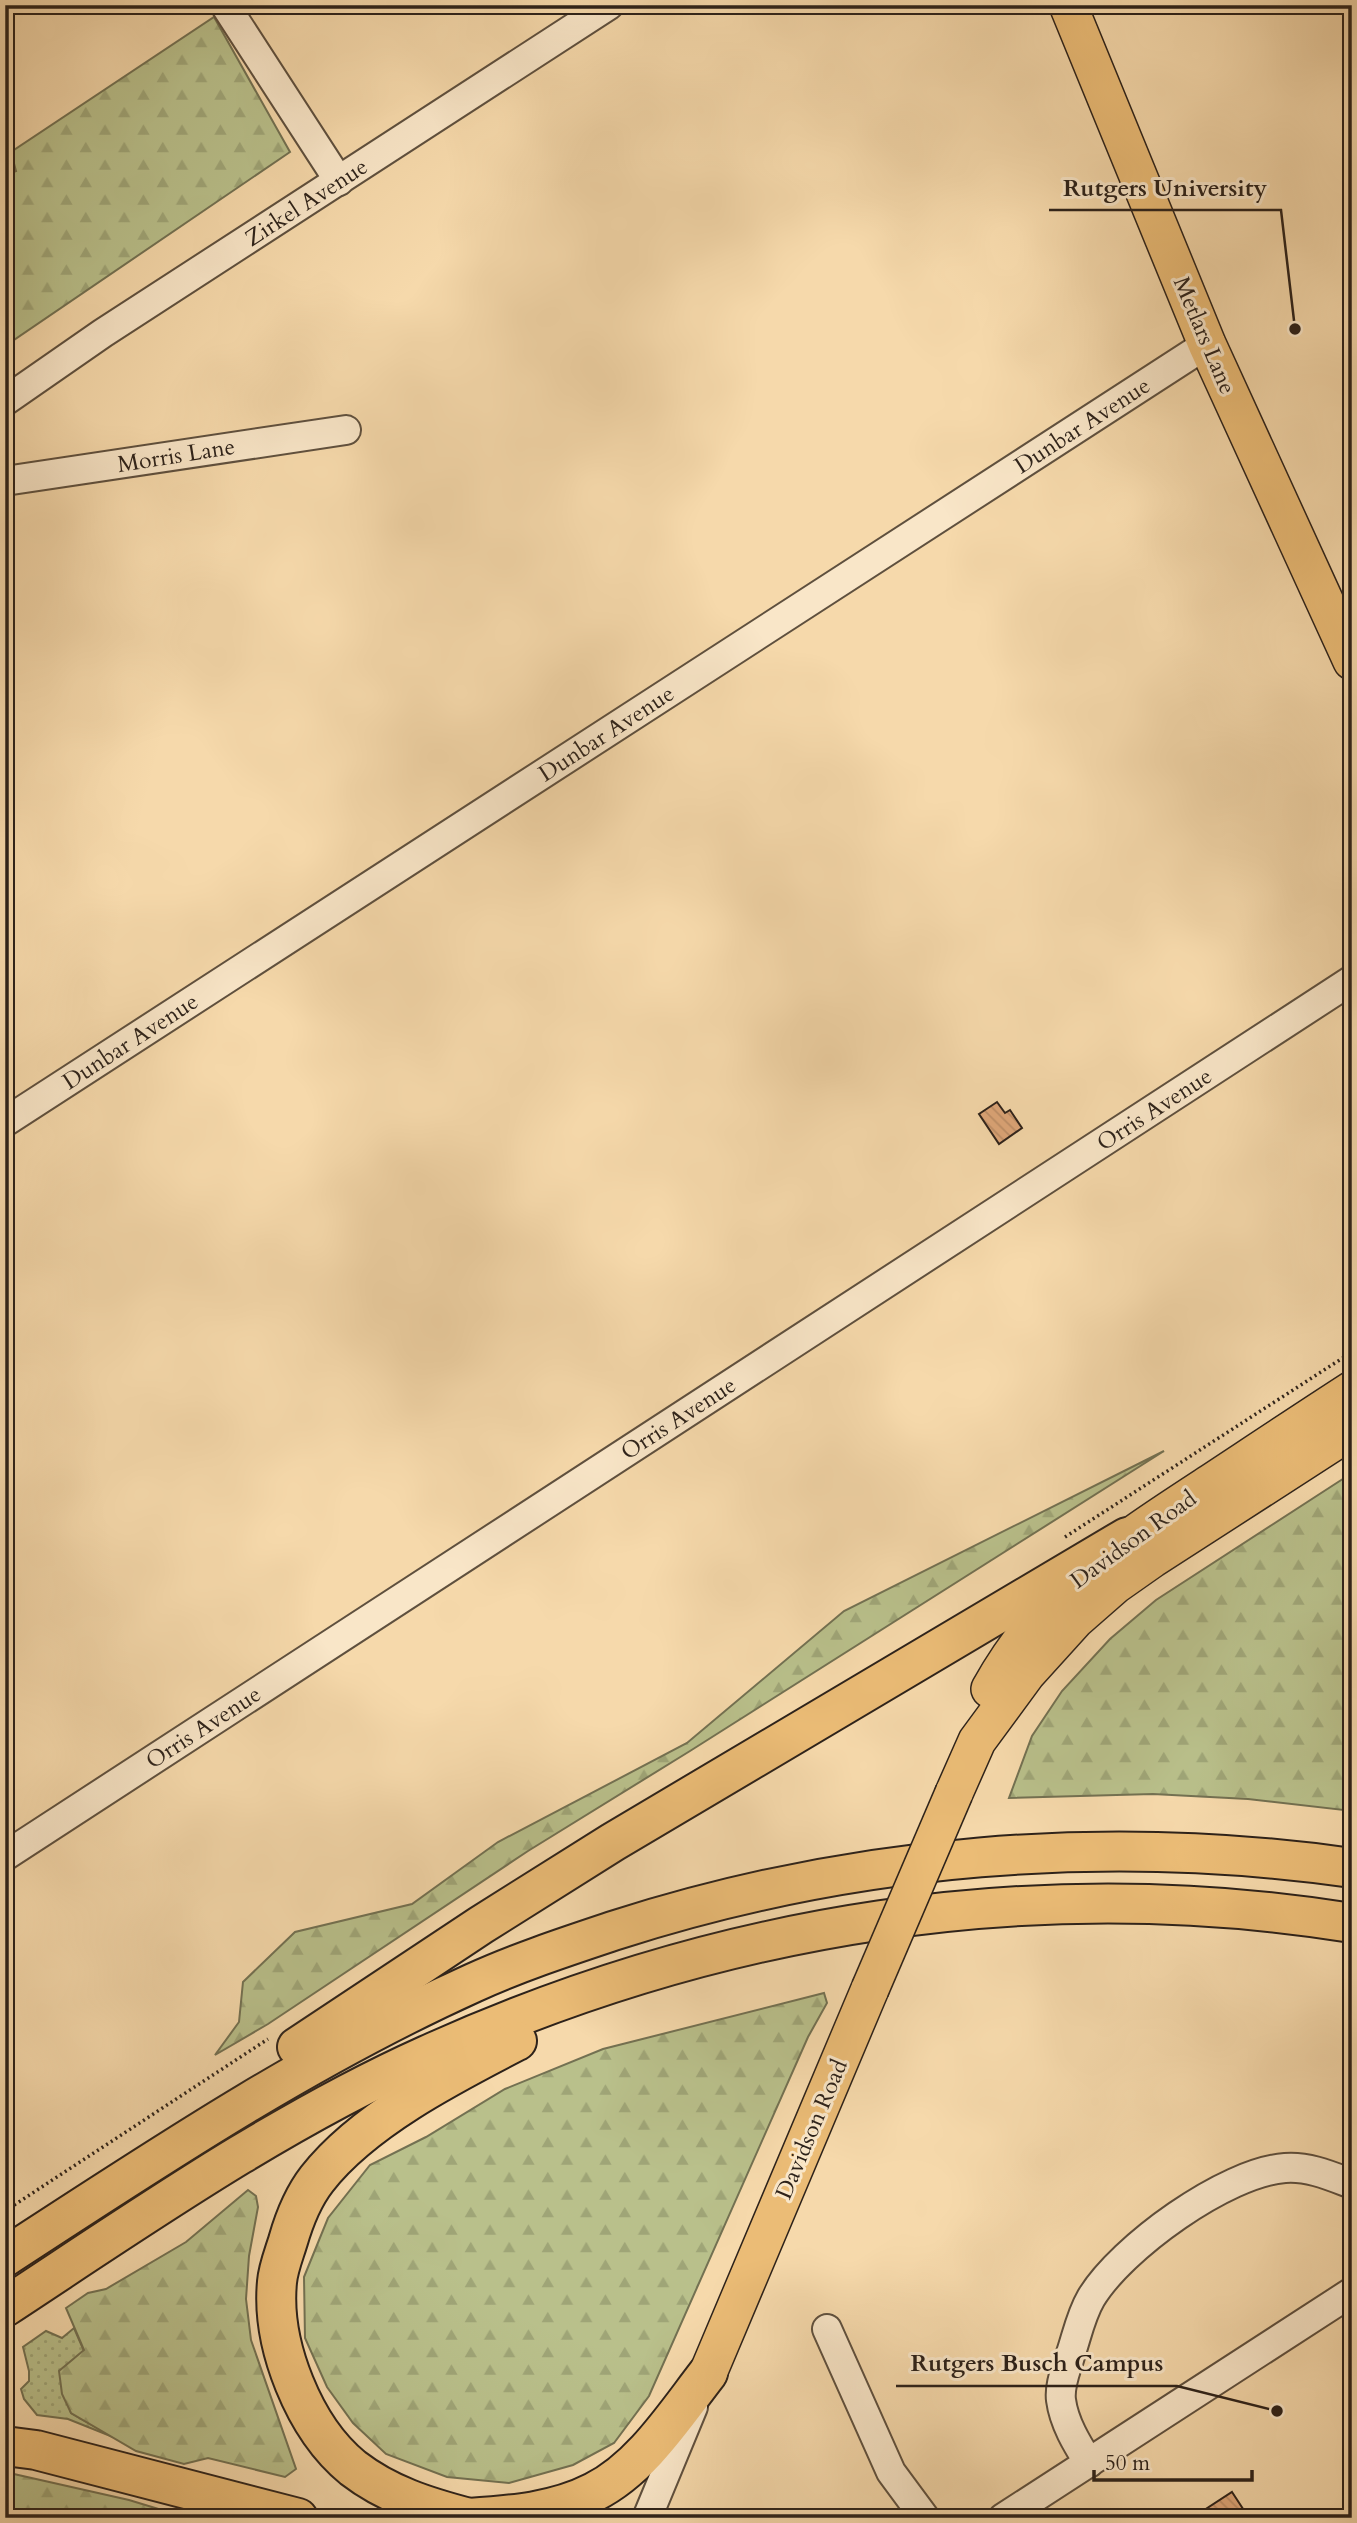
<svg xmlns="http://www.w3.org/2000/svg" width="1357" height="2523" font-family="Cardo,serif">
<defs>
<pattern id="grass-dots" width="8" height="8" patternUnits="userSpaceOnUse" patternTransform="scale(1.75)"><rect width="8" height="8" fill="#b9c08b"/><path d="M2 2h.1M6 6h.1" fill="none" stroke="#9fa577" stroke-width="1.8" stroke-linecap="round"/></pattern>
<pattern id="forest-firs" width="22" height="20" patternUnits="userSpaceOnUse" patternTransform="scale(1.75)"><rect width="22" height="20" fill="#b9c08b"/><path d="M5 1l3.5 6h-7zM16 11l3.5 6h-7z" fill="#9fa577"/></pattern>
<pattern id="building-back-hatch" width="6" height="6" patternUnits="userSpaceOnUse" patternTransform="scale(1.75)"><rect width="6" height="6" fill="#e0a87a"/><path d="M-1 5l2 2M0 0l6 6M5-1l2 2" fill="none" stroke="#c09069"/></pattern>
</defs>
<rect width="100%" height="100%" fill="#f6d9ab"/>
<filter id="stains"><feTurbulence type="fractalNoise" baseFrequency=".00286" numOctaves="4"/><feColorMatrix values="0 0 0 0 .2 0 0 0 0 .09 0 0 0 0 .02 0 0 0 .5 -.17"/></filter>
<radialGradient id="worn" r=".72"><stop offset=".6" stop-color="#630" stop-opacity="0"/><stop offset="1" stop-color="#630" stop-opacity=".3"/></radialGradient>
<path fill="url(#grass-dots)" stroke="#737152" stroke-width="2" d="M 74,2328 L 84,2351 L 60,2371 L 71,2413 L 113,2437 L 68,2419 L 37,2415 L 24,2399 L 21,2389 L 29,2381 L 29,2371 L 23,2347 L 46,2331 L 62,2338 Z"/>
<g fill="url(#forest-firs)" stroke="#737152" stroke-width="2">
<path d="M 214,17 L 290,152 L 5,346 L 5,175 L 16,171 L 11,152 Z"/>
<path d="M 1164,1451 L 690,1751 L 528,1851 L 268,2024 L 215,2055 L 239,2022 L 243,1982 L 295,1932 L 412,1904 L 498,1842 L 687,1743 L 844,1611 Z"/>
<path d="M 1352,1473 L 1352,1811 L 1248,1799 L 1153,1794 L 1009,1798 L 1032,1736 L 1062,1691 L 1110,1639 L 1156,1600 Z"/>
<path d="M 824,1993 L 827,2003 L 808,2037 L 649,2396 L 614,2443 L 573,2465 L 509,2483 L 447,2477 L 386,2454 L 353,2423 L 327,2387 L 305,2338 L 304,2277 L 328,2218 L 370,2165 L 426,2137 L 505,2089 L 603,2049 Z"/>
<path d="M 248,2190 L 256,2196 L 258,2207 L 249,2256 L 246,2299 L 251,2340 L 296,2469 L 285,2477 L 208,2458 L 184,2464 L 136,2451 L 71,2413 L 62,2394 L 59,2371 L 84,2350 L 66,2308 L 88,2293 L 106,2289 L 186,2242 Z"/>
<path d="M 5,2472 L 129,2500 L 188,2518 L 5,2518 Z"/>
</g>
<g fill="url(#building-back-hatch)" stroke="#2d221a" stroke-width="2">
<path d="M 997,1102 L 1005,1113 L 1010,1110 L 1022,1128 L 999,1144 L 979,1114 Z"/>
<path d="M 1232,2492 L 1249,2518 L 1192,2518 Z"/>
</g>
<g fill="none" stroke-linecap="round" stroke-linejoin="round">
<defs>
<g id="minor">
<path d="M 225,5 L 339,181"/>
<path d="M 5,401 L 103,333 L 609,5"/>
<path d="M 5,481 L 346,430"/>
<path d="M 5,1122 L 1207,344"/>
<path d="M 5,1856 L 1352,980"/>
<path d="M 827,2329 L 891,2472 L 925,2518"/>
<path d="M 1089,2463 C 1077,2444 1064,2423 1061,2400 C 1059,2384 1067,2368 1071,2353 C 1077,2335 1081,2315 1091,2298 C 1121,2248 1226,2172 1285,2168 C 1308,2166 1331,2176 1352,2184"/>
<path d="M 647,2518 L 693,2407"/>
<path d="M 1003,2518 L 1352,2292"/>
</g>
<g id="major">
<path d="M 1068,5 L 1207,344 L 1352,661"/>
<path d="M 990,1689 C 1045,1590 1117,1544 1209,1484 C 1256,1453 1304,1421 1352,1390"/>
<path d="M 954,1793 L 977,1741 L 1027,1673 L 1075,1620 L 1115,1585 L 1152,1559 L 1352,1430"/>
<path d="M 708,2373 L 870,1989"/>
</g>
<g id="highway">
<path d="M 297,2047 L 481,1925 L 613,1842 L 1127,1537"/>
<path d="M 5,2257 C 157,2158 307,2058 473,1983 C 519,1962 568,1946 616,1930 C 853,1854 1105,1833 1352,1868"/>
<path d="M 5,2307 C 142,2217 278,2122 427,2055 C 719,1923 1034,1872 1352,1923"/>
<path d="M 5,2446 L 36,2450 L 298,2518"/>
<path d="M 469,2518 C 427,2507 388,2495 353,2468 C 304,2428 271,2345 277,2282 C 278,2269 284,2254 288,2241 C 294,2220 303,2197 317,2179 C 363,2120 451,2075 517,2041"/>
<path d="M 469,2518 C 512,2515 555,2512 594,2492 C 642,2468 676,2414 708,2373"/>
</g>
</defs>
<use href="#minor" stroke="#5f503e" stroke-width="32"/>
<use href="#major" stroke="#2d221a" stroke-width="40"/>
<use href="#highway" stroke="#2d221a" stroke-width="42"/>
<g stroke="#2d221a" stroke-width="3.5" stroke-dasharray="2 3.5" stroke-linecap="butt">
<path d="M 1065,1537 L 1352,1352"/>
<path d="M 5,2211 L 268,2039"/>
</g>
<use href="#minor" stroke="#f9e6c8" stroke-width="28"/>
<use href="#major" stroke="#ebbc76" stroke-width="37"/>
<use href="#highway" stroke="#ebbc76" stroke-width="38"/>
<defs>
<path id="major-bridge" d="M 870,1989 L 954,1793"/>
</defs>
<use href="#major-bridge" stroke="#2d221a" stroke-width="40" stroke-linecap="butt"/>
<use href="#major-bridge" stroke="#ebbc76" stroke-width="37"/>
</g>
<g text-anchor="middle" stroke-width="6" stroke-linejoin="round" paint-order="stroke">
<g font-size="23" fill="#2d221a" stroke="#f9e6c8">
<text transform="translate(306 202) rotate(-33)" y="8">Zirkel Avenue</text>
<text transform="translate(1205 335) rotate(67)" y="8">Metlars Lane</text>
<text transform="translate(1082 425) rotate(-33)" y="8">Dunbar Avenue</text>
<text transform="translate(176 455) rotate(-9)" y="8">Morris Lane</text>
<text transform="translate(606 733) rotate(-33)" y="8">Dunbar Avenue</text>
<text transform="translate(130 1041) rotate(-33)" y="8">Dunbar Avenue</text>
<text transform="translate(1154 1109) rotate(-33)" y="8">Orris Avenue</text>
<text transform="translate(678 1418) rotate(-33)" y="8">Orris Avenue</text>
<text transform="translate(1133 1539) rotate(-36)" y="8">Davidson Road</text>
<text transform="translate(203 1727) rotate(-33)" y="8">Orris Avenue</text>
<text transform="translate(811 2129) rotate(-67)" y="8">Davidson Road</text>
</g>
</g>
<path fill="none" stroke="#2d221a" stroke-width="2.5" d="M1295 329L1281 210H1049M1277 2411L1177 2386H896"/>
<g fill="#2d221a" stroke="#f9e6c8" stroke-width="2.5">
<circle cx="1295" cy="329" r="7"/>
<circle cx="1277" cy="2411" r="7"/>
</g>
<g font-size="24" text-anchor="middle" font-weight="bold" fill="#2d221a" stroke="#f9e6c8" stroke-width="6" stroke-linejoin="round" paint-order="stroke">
<text x="1165" y="196">Rutgers University</text>
<text x="1037" y="2371">Rutgers Busch Campus</text>
</g>
<rect width="1357" height="2523" fill="none" stroke="#f6d9ab" stroke-width="28"/>
<rect x="7" y="7" width="1343" height="2509" fill="none" stroke="#2d221a" stroke-width="3.5"/>
<rect x="14" y="14" width="1329" height="2495" fill="none" stroke="#2d221a" stroke-width="2"/>
<path d="M1094 2470v10h158v-10" fill="none" stroke="#2d221a" stroke-width="3.5"/>
<text x="1105" y="2470" font-size="21" fill="#2d221a" stroke="#f9e6c8" stroke-width="5" paint-order="stroke">50 m</text>
<rect width="100%" height="100%" filter="url(#stains)"/>
<rect width="100%" height="100%" fill="url(#worn)"/>
</svg>
